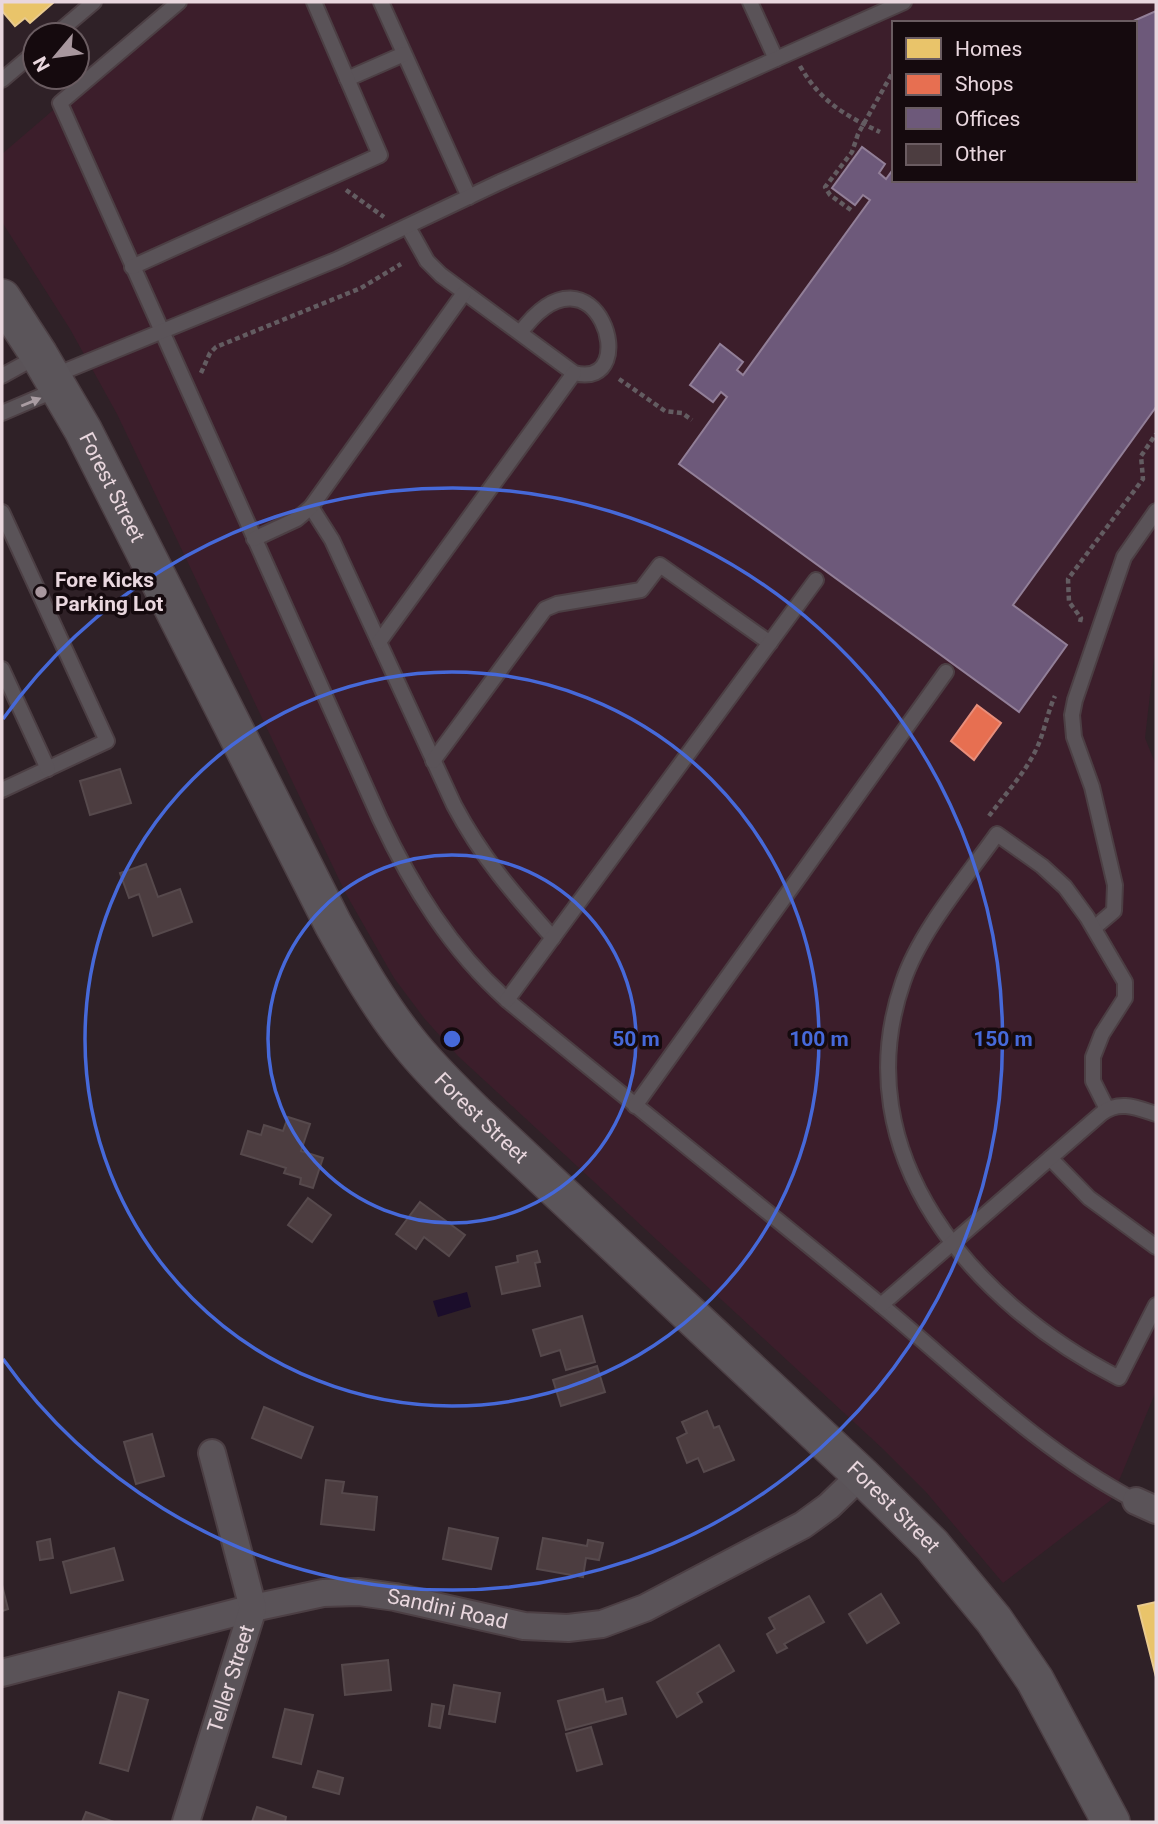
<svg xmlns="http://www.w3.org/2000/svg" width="1158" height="1824" font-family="Roboto,sans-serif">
<rect width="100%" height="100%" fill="#2f2127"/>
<path fill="#3c1e2b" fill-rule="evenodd" d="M 179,2 L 1156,2 L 1156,654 L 1154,659 L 1145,738 L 1156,765 L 1156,1391 L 1111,1500 L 1003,1583 L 926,1492 L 883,1449 L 458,1056 L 424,1018 L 394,978 L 346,894 L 117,414 L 70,329 L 2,222 L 2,154 ZM 894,23 L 1135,23 L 1135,180 L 894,180 Z"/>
<path fill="#1b0d2b" d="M 467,1292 L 471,1307 L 438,1317 L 433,1301 Z"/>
<g fill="#e9c46a" stroke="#e9ca8d" stroke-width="2">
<path d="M 2,2 L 54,2 L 30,23 L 25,18 L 15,26 L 2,11 Z"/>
<path d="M 1156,1602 L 1156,1677 L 1138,1606 Z"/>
</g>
<path fill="#e76f51" stroke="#e88e7b" stroke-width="2" d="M 977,705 L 1001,723 L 974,760 L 951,741 Z"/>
<path fill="#6d597a" stroke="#927f98" stroke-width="2" d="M 1156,11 L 1156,407 L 1013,605 L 1067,645 L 1019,712 L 679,464 L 727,397 L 721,392 L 713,402 L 690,385 L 720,344 L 743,362 L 737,370 L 743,375 L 870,200 L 863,195 L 855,205 L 832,188 L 862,147 L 885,164 L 879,173 L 886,179 L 894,168 L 894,180 L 1135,180 L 1135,23 L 1129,23 Z"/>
<g fill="#4c3d40" stroke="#56494c" stroke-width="2">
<path d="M 120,769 L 131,803 L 90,815 L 80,781 Z"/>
<path d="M 146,864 L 158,897 L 180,889 L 192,922 L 153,936 L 139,894 L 129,898 L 120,873 Z"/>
<path d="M 288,1117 L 310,1124 L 301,1151 L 323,1158 L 313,1188 L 300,1184 L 301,1178 L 284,1173 L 286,1168 L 241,1154 L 248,1131 L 261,1135 L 264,1125 L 283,1131 Z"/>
<path d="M 308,1198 L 331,1215 L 312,1242 L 288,1225 Z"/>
<path d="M 420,1202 L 465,1235 L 449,1256 L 424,1237 L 416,1249 L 396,1234 Z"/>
<path d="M 537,1251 L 540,1262 L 535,1263 L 540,1286 L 502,1294 L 496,1267 L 518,1262 L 517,1256 Z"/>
<path d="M 582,1316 L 595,1362 L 566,1370 L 560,1350 L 541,1356 L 533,1330 Z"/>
<path d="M 597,1366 L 605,1392 L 561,1406 L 553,1380 Z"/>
<path d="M 264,1407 L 313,1427 L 301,1458 L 252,1438 Z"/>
<path d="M 707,1411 L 714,1428 L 719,1426 L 734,1460 L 704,1472 L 698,1458 L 687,1463 L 677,1438 L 687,1433 L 682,1422 Z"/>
<path d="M 152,1434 L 164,1476 L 136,1484 L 124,1442 Z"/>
<path d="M 326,1480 L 344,1482 L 342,1493 L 377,1497 L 374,1530 L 321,1524 Z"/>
<path d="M 449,1528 L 498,1538 L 491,1569 L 443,1559 Z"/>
<path d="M 543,1538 L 587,1546 L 588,1540 L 603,1543 L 599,1560 L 586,1558 L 583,1577 L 537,1569 Z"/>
<path d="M 50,1539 L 53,1558 L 40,1560 L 37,1542 Z"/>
<path d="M 114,1548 L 123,1580 L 71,1593 L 63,1562 Z"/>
<path d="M 2,1585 L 8,1609 L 2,1611 Z"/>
<path d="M 881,1594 L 899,1623 L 867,1643 L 849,1614 Z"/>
<path d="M 809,1596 L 824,1622 L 784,1644 L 787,1648 L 777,1653 L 767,1634 L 775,1629 L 769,1618 Z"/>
<path d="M 719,1645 L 734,1671 L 697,1693 L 702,1702 L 677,1717 L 657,1682 Z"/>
<path d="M 388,1660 L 391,1690 L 345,1695 L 342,1665 Z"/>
<path d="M 454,1685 L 500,1693 L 495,1722 L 449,1714 Z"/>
<path d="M 603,1689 L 606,1702 L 622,1698 L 626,1714 L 566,1730 L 558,1701 Z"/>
<path d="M 119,1692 L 148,1700 L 128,1771 L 100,1763 Z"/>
<path d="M 432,1704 L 444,1706 L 440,1728 L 429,1726 Z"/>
<path d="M 285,1709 L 313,1715 L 301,1764 L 273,1757 Z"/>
<path d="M 591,1727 L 602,1764 L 577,1771 L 566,1734 Z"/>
<path d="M 318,1771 L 343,1778 L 339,1794 L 313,1787 Z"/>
<path d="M 257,1807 L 286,1817 L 285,1822 L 252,1822 Z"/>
<path d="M 86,1812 L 114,1822 L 82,1822 Z"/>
</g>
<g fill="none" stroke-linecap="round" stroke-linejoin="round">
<defs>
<g id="lane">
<path d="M 179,2 L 60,103 L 380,819 C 412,887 451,950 507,1000 C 631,1103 757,1202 881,1305 C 963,1373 1040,1451 1136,1501"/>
<path d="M 381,2 L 469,197"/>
<path d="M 750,2 L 776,59"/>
<path d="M 55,35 L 94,2"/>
<path d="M 347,79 L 404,54"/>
<path d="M 2,80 L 35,52"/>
<path d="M 408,227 L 427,261 L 441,275 L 574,373 C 645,392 596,230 520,333"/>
<path d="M 132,267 L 380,155 L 314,2"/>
<path d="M 2,376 L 38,356"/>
<path d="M 53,376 L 338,259 L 500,182 L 904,2"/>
<path d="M 2,413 L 58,389"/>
<path d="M 311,507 L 332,540 L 454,805 C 482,858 513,893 553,938"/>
<path d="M 2,512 L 107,741 L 2,790"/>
<path d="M 254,539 L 297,519 L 311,507 L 464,293"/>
<path d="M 379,642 L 574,373"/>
<path d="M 2,669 L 48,769"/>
<path d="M 433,761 L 545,609 L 557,604 L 641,590 L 660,565 L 770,643"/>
<path d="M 1094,928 L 1114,911 L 1115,885 L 1092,787 L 1074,737 L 1072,715 L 1075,700 L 1124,557 L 1156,511"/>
<path d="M 507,1000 L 816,580"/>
<path d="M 635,1106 L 946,672"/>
<path d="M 1107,1109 L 1093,1081 L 1093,1057 L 1102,1034 L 1125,998 L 1125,982 L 1087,917 L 1065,887 L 1042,866 L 997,834 C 966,878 920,931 903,982 C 843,1154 974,1304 1119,1378 L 1156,1305"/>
<path d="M 1050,1158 L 1089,1198 L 1156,1247"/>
<path d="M 881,1305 L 1102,1113 C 1120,1100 1137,1108 1156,1114"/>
</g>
<g id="street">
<path d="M 1136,1501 L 1156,1510"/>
<path id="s1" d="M 2,1673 L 253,1608 L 323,1593 L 359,1592 L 395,1597 L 524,1626 L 568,1628 L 602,1624 L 645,1608 L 803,1525 L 829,1506 L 861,1475"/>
<path id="s2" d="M 186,1822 L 253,1608 L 212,1453"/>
</g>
<g id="secondary">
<path id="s3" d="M 2,298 L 39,355 L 83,430 L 333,924 C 356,965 380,1007 410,1044 C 429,1068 452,1090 474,1112 L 861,1475 L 932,1545 L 994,1620 L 1035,1680 L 1111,1822"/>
</g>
</defs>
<use href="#lane" stroke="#4c3f44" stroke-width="18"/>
<use href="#street" stroke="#4c3f44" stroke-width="30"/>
<use href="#secondary" stroke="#4c3f44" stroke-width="40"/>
<g stroke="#635c61" stroke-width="4.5" stroke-dasharray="5 3.5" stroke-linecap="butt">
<path d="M 800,66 C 820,101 844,115 880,132"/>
<path d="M 346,190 L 384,217"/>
<path d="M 851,210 L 830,195 L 825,187 L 852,152 L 858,134 L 894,70"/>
<path d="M 201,373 L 210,353 L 216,347 L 361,288 L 401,264"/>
<path d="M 619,379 L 665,411 L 682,413 L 692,420"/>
<path d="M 1080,622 L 1081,618 L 1069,602 L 1068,579 L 1143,479 L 1141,456 L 1156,434"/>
<path d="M 989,816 C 1006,793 1028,770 1039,743 C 1045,728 1048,711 1055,696"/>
</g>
<use href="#lane" stroke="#5a5358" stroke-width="14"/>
<use href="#street" stroke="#5a5358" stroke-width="26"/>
<use href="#secondary" stroke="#5b555a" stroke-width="37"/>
</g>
<defs><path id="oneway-solid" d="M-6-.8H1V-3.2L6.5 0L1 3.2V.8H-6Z" transform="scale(1.75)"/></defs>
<use fill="#a99ca2" href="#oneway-solid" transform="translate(31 402) rotate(-22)"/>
<g fill="none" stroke="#4669d9" stroke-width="3.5">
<circle cx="452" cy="1039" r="184"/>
<circle cx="452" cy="1039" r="367"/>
<path d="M3 719A551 551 0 1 1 3 1359"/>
</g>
<circle fill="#a8979e" stroke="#150a0e" stroke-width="2.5" cx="41" cy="592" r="7"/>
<g text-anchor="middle" stroke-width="7" stroke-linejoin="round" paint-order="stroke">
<g font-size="21" fill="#e9d7de" stroke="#150a0e">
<text dy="7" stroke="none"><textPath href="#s3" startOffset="219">Forest Street</textPath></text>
<text dy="7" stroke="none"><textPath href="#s3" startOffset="954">Forest Street</textPath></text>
<text dy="7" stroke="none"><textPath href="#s3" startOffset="1521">Forest Street</textPath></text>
<text dy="7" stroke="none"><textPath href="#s1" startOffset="457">Sandini Road</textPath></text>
<text dy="7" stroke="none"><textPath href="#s2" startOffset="150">Teller Street</textPath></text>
</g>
<g font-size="21" font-weight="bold" fill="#e9d7de" stroke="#150a0e" text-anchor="start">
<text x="55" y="587">Fore Kicks<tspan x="55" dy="24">Parking Lot</tspan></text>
</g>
</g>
<circle cx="452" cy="1039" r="10" fill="#4669d9" stroke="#150a0e" stroke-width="3.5"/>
<g font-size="21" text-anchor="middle" font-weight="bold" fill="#4669d9" stroke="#150a0e" stroke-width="7" stroke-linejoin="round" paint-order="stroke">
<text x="636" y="1046">50 m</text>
<text x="819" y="1046">100 m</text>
<text x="1003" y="1046">150 m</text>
</g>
<rect width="1158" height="1824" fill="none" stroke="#e9d7de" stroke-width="7"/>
<rect x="892" y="21" width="245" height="161" fill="#150a0e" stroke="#6a5c61" stroke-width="2"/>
<rect x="906" y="38" width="35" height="21" fill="#e9c46a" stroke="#6a5c61" stroke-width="2"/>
<text x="955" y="56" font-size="21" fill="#e9d7de">Homes</text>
<rect x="906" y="74" width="35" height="21" fill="#e76f51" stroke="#6a5c61" stroke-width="2"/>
<text x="955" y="91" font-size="21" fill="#e9d7de">Shops</text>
<rect x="906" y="108" width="35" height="21" fill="#6d597a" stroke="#6a5c61" stroke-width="2"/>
<text x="955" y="126" font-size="21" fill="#e9d7de">Offices</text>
<rect x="906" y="144" width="35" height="21" fill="#4c3d40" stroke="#6a5c61" stroke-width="2"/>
<text x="955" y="161" font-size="21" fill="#e9d7de">Other</text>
<g transform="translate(56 56) rotate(241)"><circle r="33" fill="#150a0e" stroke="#6a5c61" stroke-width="2"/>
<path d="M0-5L12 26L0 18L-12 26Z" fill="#a8979e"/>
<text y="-10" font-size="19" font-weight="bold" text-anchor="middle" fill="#e9d7de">N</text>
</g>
</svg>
